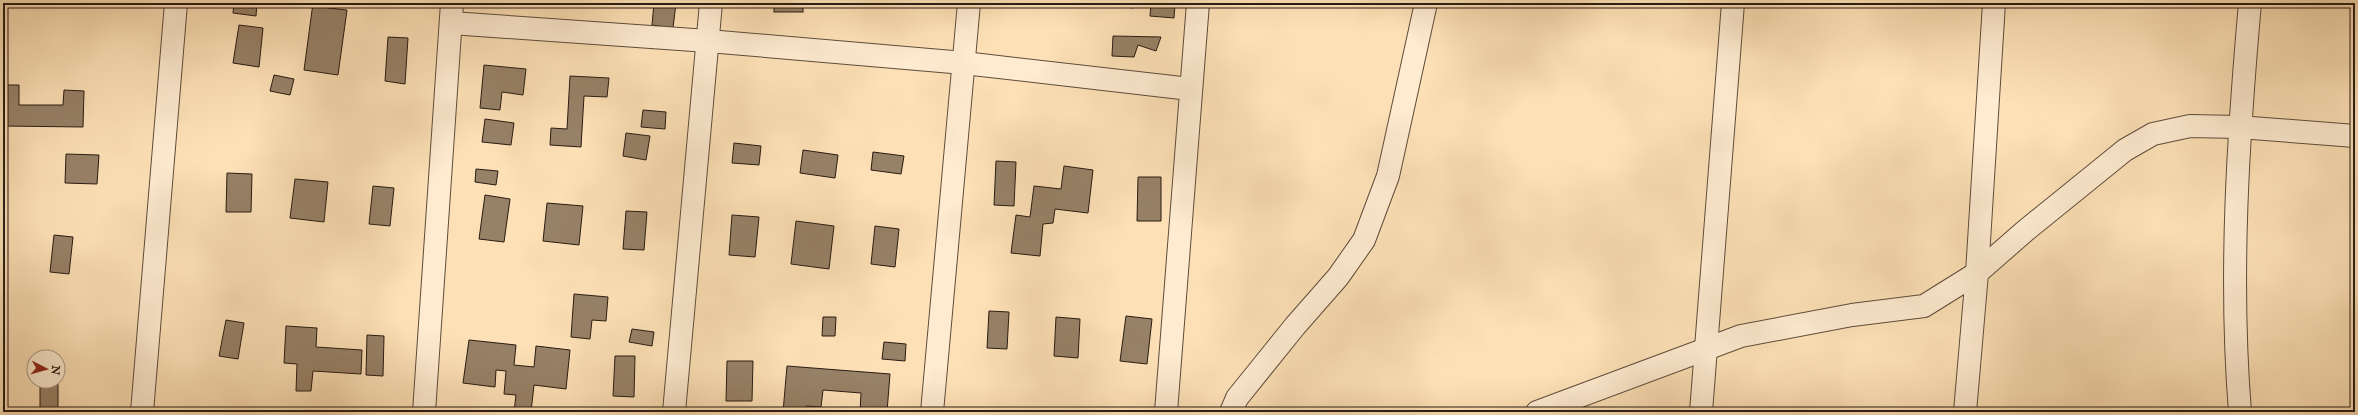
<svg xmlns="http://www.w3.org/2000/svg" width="2358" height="415" font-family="'IM FELL English',serif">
<rect width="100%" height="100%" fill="#fde0b6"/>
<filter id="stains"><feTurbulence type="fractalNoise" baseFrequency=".005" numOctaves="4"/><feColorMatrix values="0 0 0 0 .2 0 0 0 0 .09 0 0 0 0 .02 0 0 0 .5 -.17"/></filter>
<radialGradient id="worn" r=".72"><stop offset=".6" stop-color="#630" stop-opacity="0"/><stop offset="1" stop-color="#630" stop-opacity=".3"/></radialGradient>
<g fill="#978167" stroke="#281b12">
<path d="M 234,3 L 257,3 L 256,16 L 233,13 Z"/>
<path d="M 313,3 L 328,3 L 328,8 L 347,10 L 338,75 L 304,70 Z"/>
<path d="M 592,3 L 616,3 L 616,6 Z"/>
<path d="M 654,3 L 676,3 L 673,28 L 652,25 Z"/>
<rect x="774" y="3" width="29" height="9"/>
<path d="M 1091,3 L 1134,3 L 1133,8 Z"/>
<path d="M 1151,3 L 1175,3 L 1174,18 L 1150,16 Z"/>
<path d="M 239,25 L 263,28 L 259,67 L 233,63 Z"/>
<path d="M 1113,36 L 1161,37 L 1156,51 L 1138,45 L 1134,57 L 1112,56 Z"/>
<path d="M 388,37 L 408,38 L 405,84 L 385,81 Z"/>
<path d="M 484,65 L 526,69 L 523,95 L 502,92 L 500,110 L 480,108 Z"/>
<path d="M 274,75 L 294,79 L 290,95 L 270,91 Z"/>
<path d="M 570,76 L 609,78 L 607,97 L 584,96 L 581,147 L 550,145 L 551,128 L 567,129 Z"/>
<path d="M 3,85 L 19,85 L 19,105 L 63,105 L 64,90 L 84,91 L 83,127 L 3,126 Z"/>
<path d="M 643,110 L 666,112 L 665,129 L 641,127 Z"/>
<path d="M 485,119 L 514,123 L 511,145 L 482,142 Z"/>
<path d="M 626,133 L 650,136 L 646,160 L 623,156 Z"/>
<path d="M 734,143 L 761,146 L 759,165 L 732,163 Z"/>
<path d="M 803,150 L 838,155 L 835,178 L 800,173 Z"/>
<path d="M 873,152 L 904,156 L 901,174 L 871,170 Z"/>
<path d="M 66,154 L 99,155 L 97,184 L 65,183 Z"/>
<path d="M 996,161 L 1016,162 L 1014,206 L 994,205 Z"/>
<path d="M 1064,166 L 1093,170 L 1088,213 L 1055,209 L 1053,223 L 1043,224 L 1040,256 L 1011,253 L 1016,215 L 1030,217 L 1034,186 L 1061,189 Z"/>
<path d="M 476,169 L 498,171 L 496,185 L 475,182 Z"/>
<path d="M 227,173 L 252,174 L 251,212 L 226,212 Z"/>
<path d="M 1138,177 L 1161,177 L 1161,221 L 1137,221 Z"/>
<path d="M 295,179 L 328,182 L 324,222 L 290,218 Z"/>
<path d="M 373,186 L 394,188 L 390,226 L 369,224 Z"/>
<path d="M 485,195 L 510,199 L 504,242 L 479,239 Z"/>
<path d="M 547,203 L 583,206 L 579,245 L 543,241 Z"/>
<path d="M 626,211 L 647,212 L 644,250 L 623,249 Z"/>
<path d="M 732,215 L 759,217 L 755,257 L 729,255 Z"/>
<path d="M 796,221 L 834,226 L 829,269 L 791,264 Z"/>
<path d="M 875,226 L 899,229 L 895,267 L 871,264 Z"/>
<path d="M 54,235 L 73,237 L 69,274 L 50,272 Z"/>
<path d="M 574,294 L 608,297 L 606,321 L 592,320 L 590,339 L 571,337 Z"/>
<path d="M 989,311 L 1009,312 L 1007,349 L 987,348 Z"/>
<path d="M 1126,316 L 1152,319 L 1147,364 L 1120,361 Z"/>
<path d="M 823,317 L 836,317 L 835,336 L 822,336 Z"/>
<path d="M 1056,317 L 1080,319 L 1078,358 L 1054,356 Z"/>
<path d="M 226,320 L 244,323 L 238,359 L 219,356 Z"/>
<path d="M 286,326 L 317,328 L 316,347 L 362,350 L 361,374 L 313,371 L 311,391 L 296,391 L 297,364 L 284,363 Z"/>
<path d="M 632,329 L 654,332 L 652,346 L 629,342 Z"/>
<path d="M 367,335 L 384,336 L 383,376 L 366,375 Z"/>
<path d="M 469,340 L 516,345 L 514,365 L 534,367 L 536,346 L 570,350 L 566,389 L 534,385 L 531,412 L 514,412 L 516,395 L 504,394 L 506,371 L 496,370 L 495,387 L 463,383 Z"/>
<path d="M 884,342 L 906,344 L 905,361 L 882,359 Z"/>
<path d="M 615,356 L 635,356 L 634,397 L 613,396 Z"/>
<path d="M 727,361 L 753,361 L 752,401 L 726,401 Z"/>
<path d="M 787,366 L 890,374 L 887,412 L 860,412 L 861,393 L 823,390 L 821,407 L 806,406 L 806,412 L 783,412 Z"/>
<path d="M 58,379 L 58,412 L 40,412 L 40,381 Z"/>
<path d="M 1053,408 L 1110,411 L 1110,412 L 1053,412 Z"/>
</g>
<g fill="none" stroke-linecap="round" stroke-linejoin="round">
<defs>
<g id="minor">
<path d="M 451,23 L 708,41 L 964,63 L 1190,89"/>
<path d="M 142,412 L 176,3"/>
<path d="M 424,412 L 452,3"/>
<path d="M 674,412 L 711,3"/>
<path d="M 932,412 L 969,3"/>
<path d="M 1166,412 L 1198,3"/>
<path d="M 1231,412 L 1237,398 L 1295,326 L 1338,277 L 1364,240 L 1388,176 L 1426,3"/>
<path d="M 1537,412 L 1741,336 L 1852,315 L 1924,306 L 1977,273 L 2025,231 L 2125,150 L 2153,134 L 2190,126 L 2239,127 L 2355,136"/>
<path d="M 1701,412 L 1733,3"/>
<path d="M 1965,412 L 1977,273 L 1994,3"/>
<path d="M 2240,412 C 2229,276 2238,138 2250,3"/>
</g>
</defs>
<use href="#minor" stroke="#5d4c3b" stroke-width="24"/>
<use href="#minor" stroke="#feebd0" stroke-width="22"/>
</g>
<rect width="2358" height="415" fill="none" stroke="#fde0b6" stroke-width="16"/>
<rect x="4" y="4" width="2350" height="407" fill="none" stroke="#281b12" stroke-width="2"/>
<rect x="8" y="8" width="2342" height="399" fill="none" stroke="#281b12"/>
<g transform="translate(46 369) rotate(96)"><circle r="19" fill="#feebd0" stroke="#a89884"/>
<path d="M0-3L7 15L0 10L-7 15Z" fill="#8f2418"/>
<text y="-6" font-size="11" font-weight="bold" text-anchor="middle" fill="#281b12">N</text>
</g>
<rect width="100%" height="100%" filter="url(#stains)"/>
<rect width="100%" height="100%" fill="url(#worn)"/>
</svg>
